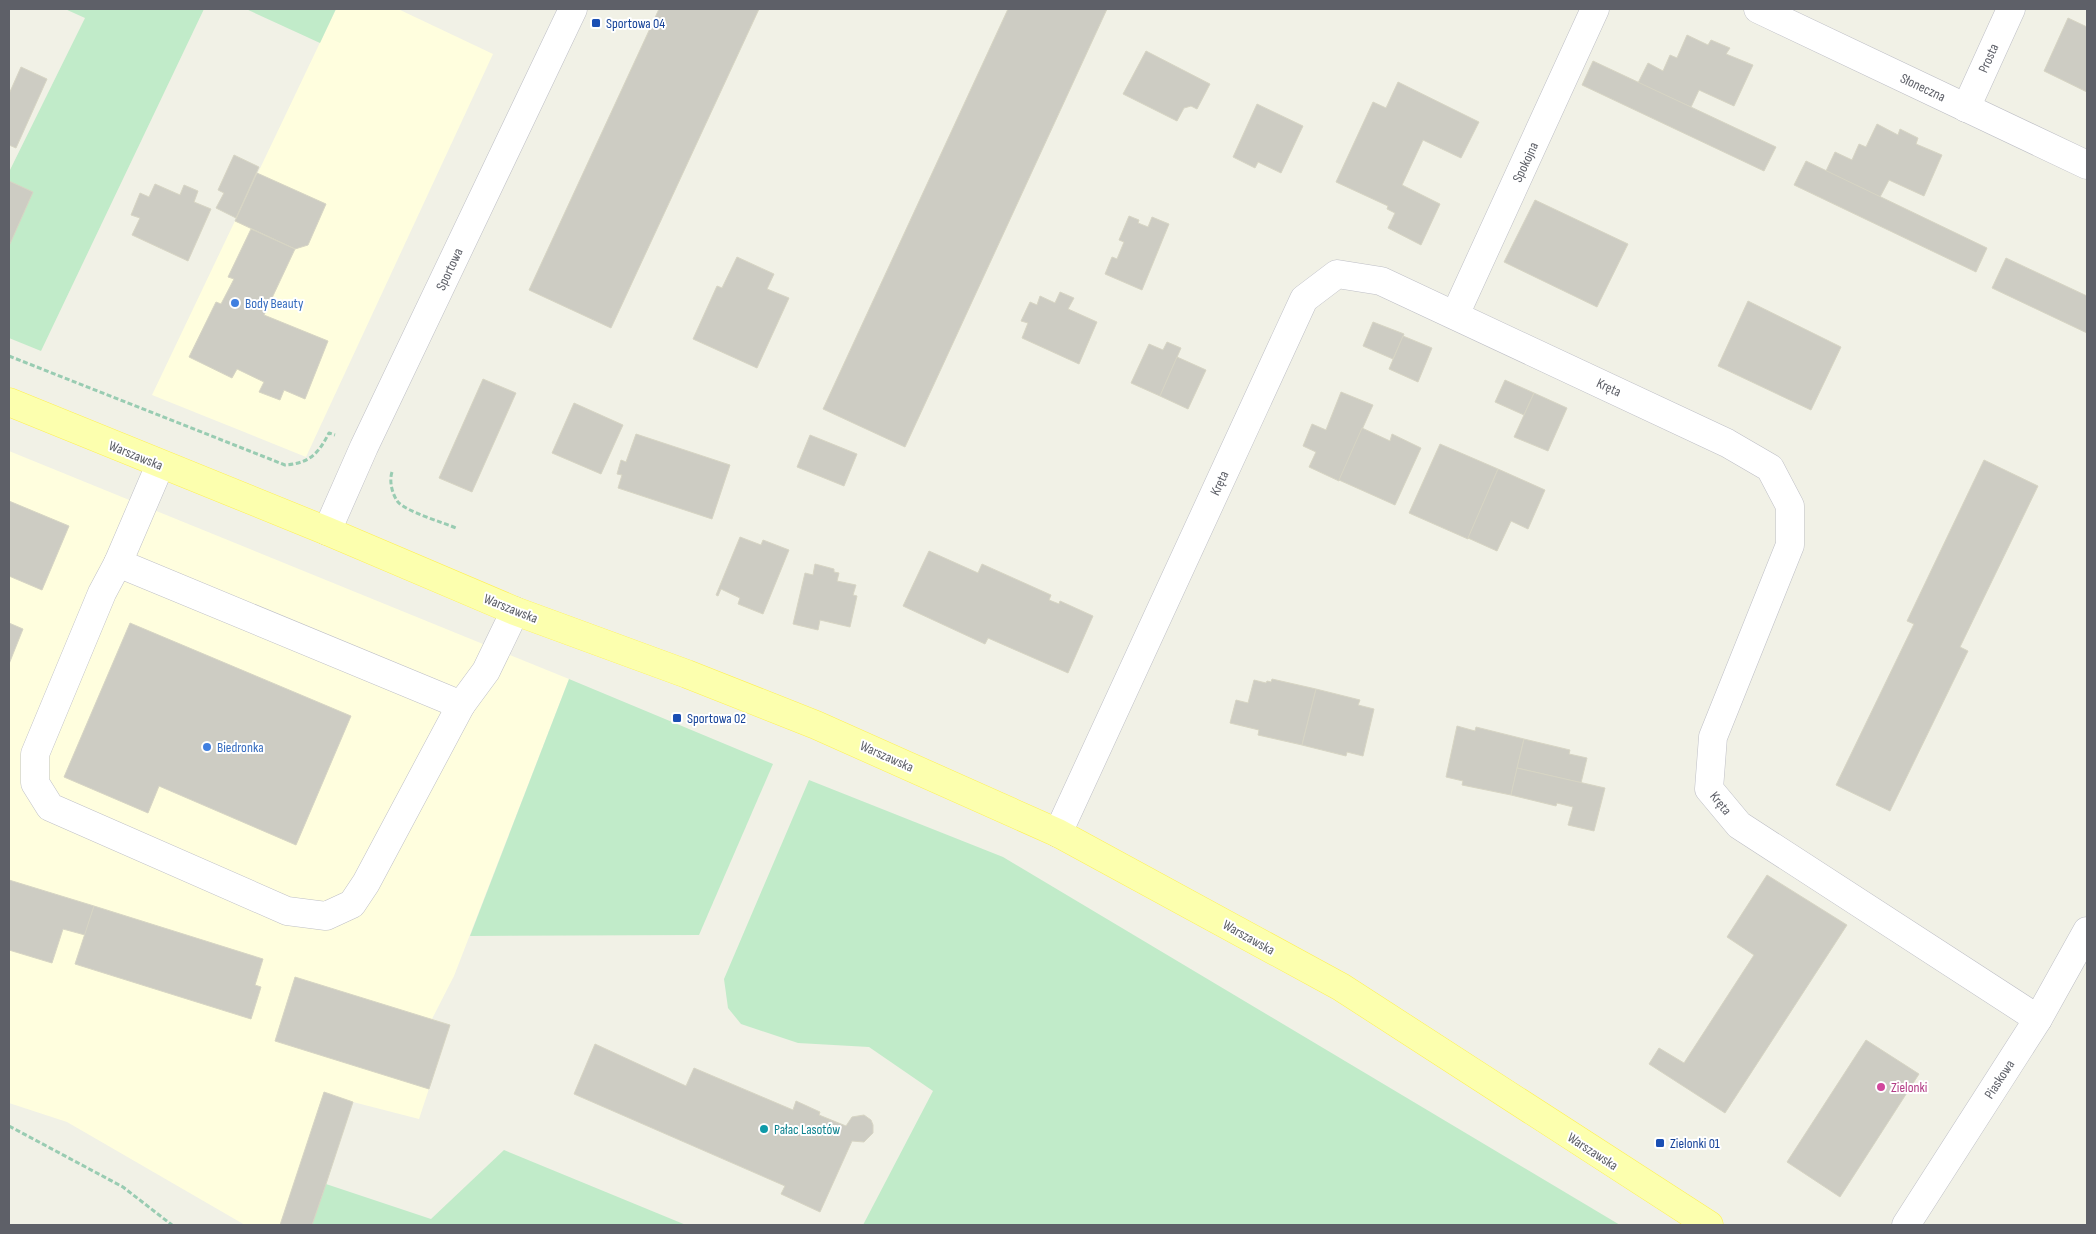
<svg xmlns="http://www.w3.org/2000/svg" width="2096" height="1234" font-family="'Sofia Sans Condensed',sans-serif">
<rect width="100%" height="100%" fill="#f1f1e6"/>
<g fill="#fffede">
<path d="M 336,9 L 398,9 L 493,54 L 306,457 L 152,395 Z"/>
<path d="M 9,451 L 569,679 L 454,976 L 432,1019 L 450,1025 L 419,1119 L 353,1102 L 312,1225 L 245,1225 L 67,1122 L 9,1103 Z"/>
</g>
<g fill="#c1ebc9">
<path d="M 65,9 L 204,9 L 41,351 L 9,338 L 9,172 L 85,18 Z"/>
<path d="M 246,9 L 336,9 L 320,43 Z"/>
<path d="M 569,679 L 773,764 L 699,935 L 470,936 Z"/>
<path d="M 809,780 L 1003,857 L 1620,1225 L 863,1225 L 933,1091 L 869,1047 L 798,1043 L 741,1024 L 728,1008 L 724,979 Z"/>
<path d="M 504,1150 L 686,1225 L 312,1225 L 326,1184 L 431,1219 Z"/>
</g>
<g fill="#cdccc3" stroke="#d7d5c4">
<path d="M 659,9 L 759,9 L 611,328 L 529,290 Z"/>
<path d="M 1008,9 L 1107,9 L 905,447 L 823,409 Z"/>
<path d="M 2068,18 L 2087,27 L 2087,92 L 2044,71 Z"/>
<path d="M 1687,35 L 1708,45 L 1711,40 L 1730,48 L 1726,54 L 1753,65 L 1734,106 L 1699,90 L 1691,107 L 1638,83 L 1648,63 L 1663,71 L 1670,55 L 1677,58 Z"/>
<path d="M 1146,51 L 1210,84 L 1197,109 L 1191,106 L 1184,108 L 1177,121 L 1123,94 Z"/>
<path d="M 1593,61 L 1776,147 L 1764,171 L 1582,85 Z"/>
<path d="M 21,67 L 47,79 L 16,148 L 9,145 L 9,94 Z"/>
<path d="M 1398,82 L 1479,122 L 1461,158 L 1423,140 L 1402,185 L 1440,204 L 1421,245 L 1388,228 L 1395,213 L 1387,209 L 1388,206 L 1336,182 L 1373,102 L 1386,108 Z"/>
<path d="M 1257,104 L 1303,126 L 1281,173 L 1258,162 L 1255,168 L 1233,157 Z"/>
<path d="M 1877,124 L 1898,135 L 1900,129 L 1918,138 L 1916,144 L 1942,155 L 1924,196 L 1889,180 L 1880,197 L 1826,171 L 1835,152 L 1852,160 L 1859,144 L 1866,147 Z"/>
<path d="M 234,155 L 259,167 L 236,218 L 216,208 L 224,193 L 218,190 Z"/>
<path d="M 1806,161 L 1987,248 L 1976,272 L 1794,185 Z"/>
<path d="M 257,173 L 326,204 L 308,245 L 295,249 L 235,221 Z"/>
<path d="M 9,181 L 33,192 L 9,246 Z"/>
<path d="M 155,184 L 180,195 L 184,185 L 198,191 L 194,202 L 211,209 L 188,261 L 132,235 L 140,218 L 131,215 L 140,193 L 149,197 Z"/>
<path d="M 1535,200 L 1628,244 L 1597,307 L 1504,262 Z"/>
<path d="M 1129,216 L 1139,220 L 1138,223 L 1148,227 L 1152,217 L 1169,224 L 1142,290 L 1105,274 L 1112,257 L 1117,259 L 1124,242 L 1119,240 Z"/>
<path d="M 251,229 L 295,249 L 264,315 L 328,341 L 305,399 L 284,390 L 280,400 L 259,392 L 264,382 L 237,369 L 232,378 L 189,357 L 216,302 L 221,304 L 234,279 L 228,277 Z"/>
<path d="M 737,257 L 774,274 L 767,289 L 789,298 L 757,368 L 693,339 L 717,286 L 722,288 Z"/>
<path d="M 2006,258 L 2087,296 L 2087,333 L 1992,288 Z"/>
<path d="M 1060,292 L 1074,298 L 1068,309 L 1097,322 L 1079,364 L 1022,338 L 1028,323 L 1021,321 L 1030,302 L 1037,305 L 1040,296 L 1055,303 Z"/>
<path d="M 1748,301 L 1841,347 L 1811,410 L 1718,366 Z"/>
<path d="M 1373,322 L 1404,334 L 1393,359 L 1363,346 Z"/>
<path d="M 1403,336 L 1432,348 L 1418,382 L 1389,369 Z"/>
<path d="M 1167,342 L 1181,348 L 1160,396 L 1131,383 L 1149,344 L 1163,350 Z"/>
<path d="M 1177,357 L 1206,370 L 1188,409 L 1160,396 Z"/>
<path d="M 483,379 L 516,393 L 472,492 L 439,478 Z"/>
<path d="M 1505,380 L 1534,393 L 1524,415 L 1495,402 Z"/>
<path d="M 1341,392 L 1373,405 L 1339,481 L 1309,467 L 1316,452 L 1303,446 L 1312,424 L 1326,430 Z"/>
<path d="M 1534,393 L 1567,408 L 1548,451 L 1514,437 Z"/>
<path d="M 574,403 L 623,425 L 601,474 L 552,453 Z"/>
<path d="M 1362,428 L 1390,441 L 1392,434 L 1421,448 L 1395,505 L 1339,480 Z"/>
<path d="M 636,434 L 730,465 L 712,519 L 618,488 L 622,475 L 617,474 L 621,460 L 626,462 Z"/>
<path d="M 810,435 L 857,454 L 844,486 L 797,467 Z"/>
<path d="M 1440,444 L 1498,469 L 1468,539 L 1409,513 Z"/>
<path d="M 1984,460 L 2038,486 L 1960,647 L 1968,651 L 1890,811 L 1836,785 L 1914,624 L 1907,621 Z"/>
<path d="M 1498,469 L 1545,490 L 1528,529 L 1511,521 L 1497,551 L 1468,538 Z"/>
<path d="M 9,501 L 69,526 L 42,590 L 9,576 Z"/>
<path d="M 740,537 L 761,545 L 763,540 L 789,550 L 763,614 L 738,604 L 740,598 L 721,589 L 718,596 L 716,595 Z"/>
<path d="M 929,551 L 978,573 L 982,564 L 1051,595 L 1049,600 L 1059,604 L 1060,601 L 1093,616 L 1068,673 L 988,638 L 985,644 L 903,606 Z"/>
<path d="M 815,564 L 834,569 L 834,572 L 839,573 L 837,581 L 856,585 L 853,595 L 857,596 L 850,627 L 820,620 L 818,630 L 793,624 L 805,573 L 813,575 Z"/>
<path d="M 9,623 L 23,629 L 9,664 Z"/>
<path d="M 130,623 L 351,716 L 296,845 L 159,786 L 148,813 L 64,777 Z"/>
<path d="M 1272,679 L 1316,689 L 1302,745 L 1258,735 L 1259,730 L 1230,723 L 1236,700 L 1248,703 L 1254,680 L 1266,683 L 1267,681 L 1271,682 Z"/>
<path d="M 1316,689 L 1360,700 L 1358,705 L 1374,709 L 1363,756 L 1347,752 L 1346,756 L 1302,745 Z"/>
<path d="M 1457,726 L 1475,731 L 1476,727 L 1524,739 L 1511,795 L 1462,785 L 1463,781 L 1446,777 Z"/>
<path d="M 1524,739 L 1570,750 L 1569,754 L 1587,758 L 1581,783 L 1517,768 Z"/>
<path d="M 1517,768 L 1605,788 L 1594,831 L 1568,825 L 1573,807 L 1557,803 L 1556,806 L 1511,795 Z"/>
<path d="M 1767,875 L 1847,925 L 1725,1113 L 1649,1064 L 1659,1048 L 1684,1063 L 1754,955 L 1727,937 Z"/>
<path d="M 9,880 L 94,906 L 85,935 L 63,929 L 52,963 L 9,950 Z"/>
<path d="M 94,906 L 263,959 L 255,985 L 261,987 L 251,1019 L 75,964 Z"/>
<path d="M 295,977 L 450,1025 L 429,1089 L 275,1041 Z"/>
<path d="M 1866,1040 L 1919,1074 L 1840,1197 L 1787,1162 Z"/>
<path d="M 595,1044 L 686,1086 L 694,1068 L 793,1110 L 796,1101 L 820,1112 L 819,1115 L 846,1126 L 852,1117 L 864,1115 L 871,1120 L 873,1125 L 873,1133 L 864,1142 L 852,1141 L 820,1212 L 781,1194 L 785,1186 L 574,1094 Z"/>
<path d="M 324,1092 L 353,1102 L 326,1184 L 312,1225 L 280,1225 Z"/>
</g>
<g fill="none" stroke-linecap="round" stroke-linejoin="round">
<defs>
<g id="minor">
<path d="M 1758,9 L 2087,165"/>
<path d="M 1966,108 L 2011,9"/>
<path d="M 1455,315 L 1595,9"/>
<path d="M 160,465 L 118,563 L 461,705 L 486,671 L 515,611"/>
<path d="M 327,531 L 364,447 L 573,9"/>
<path d="M 118,563 L 102,593 L 35,754 L 35,783 L 50,807 L 287,911 L 326,916 L 352,904 L 366,883 L 461,705"/>
<path d="M 1058,833 L 1304,299 L 1337,274 L 1381,281 L 1727,443 L 1770,468 L 1790,506 L 1790,545 L 1713,737 L 1709,789 L 1739,825 L 2038,1019"/>
<path d="M 1906,1225 L 2038,1019 L 2087,931"/>
</g>
<path id="major" d="M 9,402 L 327,531 L 515,611 L 687,674 L 816,725 L 1058,833 L 1341,987 L 1709,1225"/>
</defs>
<use href="#minor" stroke="#bebfc6" stroke-width="29"/>
<use href="#major" stroke="#fff152" stroke-width="29"/>
<g stroke="#99ccb2" stroke-width="3" stroke-dasharray="5 2.5" stroke-linecap="butt">
<path d="M 9,356 L 285,465 C 310,463 318,454 329,433 L 335,435"/>
<path d="M 392,472 C 389,481 392,494 398,502 C 407,512 442,522 456,528"/>
<path d="M 9,1126 L 123,1187 L 172,1225"/>
</g>
<use href="#minor" stroke="#fff" stroke-width="28"/>
<use href="#major" stroke="#fcffae" stroke-width="28"/>
</g>
<g fill="#1a4fb4" stroke="#fff" stroke-width="2">
<rect x="591" y="18" width="10" height="10" rx="2.5"/>
<rect x="672" y="713" width="10" height="10" rx="2.5"/>
<rect x="1655" y="1138" width="10" height="10" rx="2.5"/>
</g>
<g fill="#3f7fe0" stroke="#fff" stroke-width="2">
<circle cx="235" cy="303" r="5"/>
<circle cx="207" cy="747" r="5"/>
</g>
<circle fill="#d1479c" stroke="#fff" stroke-width="2" cx="1881" cy="1087" r="5"/>
<circle fill="#0f9aa8" stroke="#fff" stroke-width="2" cx="764" cy="1129" r="5"/>
<g text-anchor="middle" stroke-width="4" stroke-linejoin="round" paint-order="stroke">
<g font-size="14" fill="#164399" stroke="#fff" text-anchor="start">
<text x="606" y="28">Sportowa 04</text>
<text x="687" y="723">Sportowa 02</text>
<text x="1670" y="1148">Zielonki 01</text>
</g>
<g font-size="14" fill="#5e6068" stroke="#fff">
<text transform="translate(1988 58) rotate(-66)" y="5">Prosta</text>
<text transform="translate(1923 87) rotate(25)" y="5">Słoneczna</text>
<text transform="translate(1525 162) rotate(-65)" y="5">Spokojna</text>
<text transform="translate(449 269) rotate(-65)" y="5">Sportowa</text>
<text transform="translate(1609 387) rotate(25)" y="5">Kręta</text>
<text transform="translate(136 455) rotate(22)" y="5">Warszawska</text>
<text transform="translate(1219 483) rotate(-65)" y="5">Kręta</text>
<text transform="translate(511 608) rotate(22)" y="5">Warszawska</text>
<text transform="translate(887 756) rotate(24)" y="5">Warszawska</text>
<text transform="translate(1721 803) rotate(51)" y="5">Kręta</text>
<text transform="translate(1249 937) rotate(29)" y="5">Warszawska</text>
<text transform="translate(1999 1079) rotate(-57)" y="5">Piaskowa</text>
<text transform="translate(1593 1151) rotate(33)" y="5">Warszawska</text>
</g>
<g font-size="14" fill="#366cbe" stroke="#fff" text-anchor="start">
<text x="245" y="308">Body Beauty</text>
<text x="217" y="752">Biedronka</text>
</g>
<g font-size="14" fill="#b23c85" stroke="#fff" text-anchor="start">
<text x="1891" y="1092">Zielonki</text>
</g>
<g font-size="14" fill="#0d838f" stroke="#fff" text-anchor="start">
<text x="774" y="1134">Pałac Lasotów</text>
</g>
</g>
<rect width="2096" height="1234" fill="none" stroke="#5e6068" stroke-width="20"/>
</svg>
